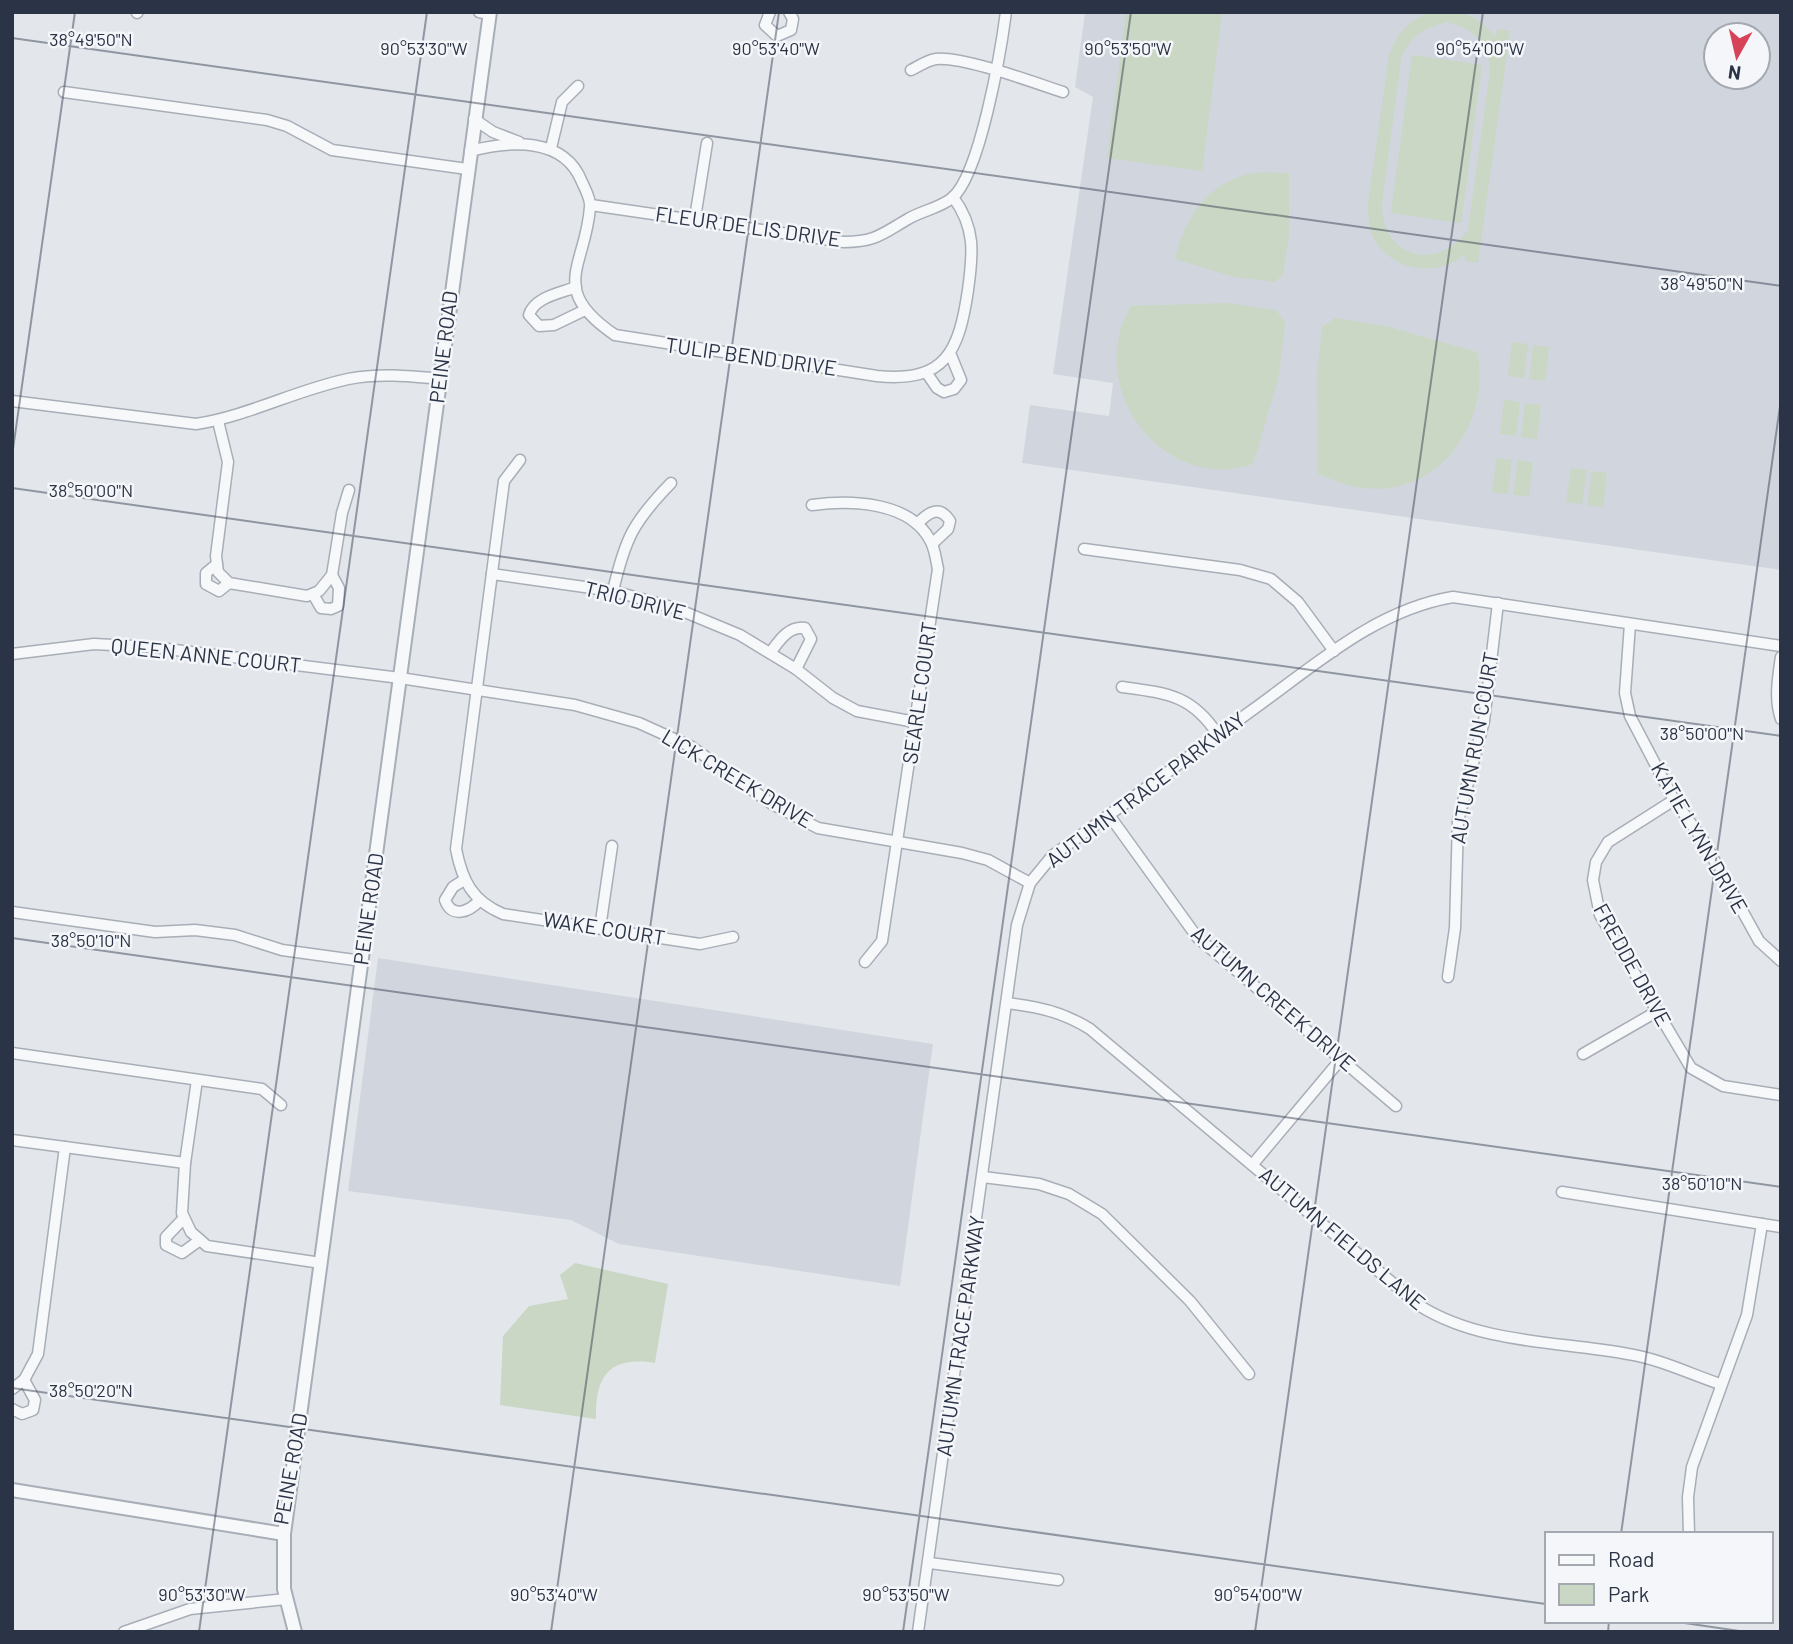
<svg xmlns="http://www.w3.org/2000/svg" width="1793" height="1644" font-family="Barlow,sans-serif">
<rect width="100%" height="100%" fill="#e3e7ec"/>
<g fill="#d1d6de" fill-rule="evenodd">
<path d="M 1085,12 L 1781,12 L 1781,570 L 1022,463 L 1030,405 L 1109,416 L 1113,383 L 1053,374 L 1093,97 L 1075,87 ZM 1716,35 L 1758,35 L 1758,77 L 1716,77 Z"/>
<path d="M 378,958 L 933,1044 L 900,1286 L 619,1244 L 571,1220 L 348,1191 Z"/>
</g>
<g fill="#c9d7c4" fill-rule="evenodd">
<path d="M 1126,12 L 1222,12 L 1202,171 L 1107,158 Z"/>
<path d="M 1430,12 C 1462,12 1474,11 1495,37 L 1497,29 L 1510,31 L 1478,263 L 1465,261 L 1465,254 C 1440,277 1398,272 1378,245 C 1369,233 1368,218 1368,203 L 1389,56 C 1396,34 1408,21 1430,12 ZM 1447,22 C 1475,30 1489,42 1490,72 L 1468,230 C 1437,272 1383,259 1382,205 L 1401,58 C 1412,35 1423,28 1447,22 Z"/>
<path d="M 1412,55 L 1482,65 L 1461,223 L 1391,213 Z"/>
<path d="M 1289,173 L 1289,235 L 1283,275 L 1274,282 L 1234,277 L 1175,259 C 1184,221 1204,187 1245,175 C 1258,171 1275,173 1289,173 Z"/>
<path d="M 1227,303 L 1276,310 L 1285,322 L 1279,376 L 1253,464 C 1162,495 1083,386 1131,306 Z"/>
<path d="M 1335,318 L 1386,326 L 1477,352 C 1492,421 1440,497 1364,488 C 1348,487 1333,480 1318,474 L 1317,374 L 1322,327 Z"/>
<path d="M 1512,342 L 1528,344 L 1524,378 L 1508,376 Z"/>
<path d="M 1533,345 L 1549,347 L 1545,381 L 1529,379 Z"/>
<path d="M 1504,400 L 1520,402 L 1516,436 L 1500,434 Z"/>
<path d="M 1525,403 L 1541,405 L 1537,439 L 1521,437 Z"/>
<path d="M 1497,458 L 1512,460 L 1508,494 L 1492,492 Z"/>
<path d="M 1518,460 L 1533,463 L 1529,496 L 1513,495 Z"/>
<path d="M 1571,468 L 1587,470 L 1582,504 L 1566,502 Z"/>
<path d="M 1592,471 L 1607,473 L 1603,507 L 1587,505 Z"/>
<path d="M 575,1263 L 668,1284 L 655,1363 C 610,1356 595,1375 596,1419 L 500,1405 L 503,1336 L 529,1306 L 568,1299 L 560,1275 Z"/>
</g>
<g fill="none" stroke-linecap="round" stroke-linejoin="round">
<defs>
<g id="minor">
<path d="M 479,12 L 490,14"/>
<path d="M 770,12 L 765,25 L 777,36 L 791,30 L 793,19 L 789,12"/>
<path d="M 137,13 L 138,12"/>
<path d="M 911,70 C 919,66 928,60 936,59 C 963,56 1035,83 1063,92"/>
<path d="M 64,92 L 267,120 L 287,126 L 332,150 L 467,169"/>
<path d="M 474,119 L 493,132 L 519,142"/>
<path d="M 551,148 L 562,102 L 578,86"/>
<path d="M 470,151 C 509,141 564,136 582,182 C 585,189 591,199 590,207 C 586,266 547,289 615,335 L 877,376 C 946,383 959,351 968,290 C 973,254 976,228 953,197"/>
<path d="M 591,205 L 844,242 C 875,242 882,234 908,219 C 921,211 940,208 952,198 C 980,175 1001,50 1006,12"/>
<path d="M 695,218 L 707,143"/>
<path d="M 576,287 C 561,293 534,297 529,315 L 539,326 L 554,325 L 585,310"/>
<path d="M 926,372 L 937,388 L 944,392 L 954,389 L 961,380 L 950,353"/>
<path d="M 12,401 L 196,424 C 248,416 296,390 348,379 C 379,373 409,376 440,379"/>
<path d="M 218,421 L 228,462 L 216,556 L 218,572 L 229,583 L 307,596 L 319,591 L 332,575 L 342,513 L 349,490"/>
<path d="M 520,460 L 504,481 L 456,849 C 462,880 472,901 503,914 L 700,944 L 733,937"/>
<path d="M 812,505 C 851,500 911,501 931,542 C 935,550 936,560 938,569 L 882,941 L 865,962"/>
<path d="M 917,524 C 928,513 939,504 950,521 L 948,529 L 932,544"/>
<path d="M 1084,549 L 1240,570 L 1271,579 L 1298,602 L 1334,651"/>
<path d="M 217,564 L 206,573 L 206,584 L 219,591 L 229,583"/>
<path d="M 492,574 L 613,591 L 675,608 L 740,635 L 796,669 L 833,698 L 857,711 L 915,722"/>
<path d="M 613,591 C 625,539 633,522 671,483"/>
<path d="M 313,594 L 321,608 L 331,609 L 338,606 L 339,588 L 332,575"/>
<path d="M 1630,624 L 1625,693 L 1630,716 L 1674,800 L 1703,840 L 1759,941 L 1781,961"/>
<path d="M 770,653 C 779,641 788,626 805,628 L 811,639 L 796,669"/>
<path d="M 12,654 L 94,644 L 151,647 L 400,678 L 575,705 L 639,723 L 692,747 L 772,804 L 818,828 L 962,853 L 988,860 L 1030,883"/>
<path d="M 1781,657 C 1778,678 1774,699 1781,719"/>
<path d="M 1122,687 C 1167,693 1192,695 1218,735"/>
<path d="M 1674,800 L 1608,842 L 1596,862 L 1593,880 L 1600,915 L 1691,1068 L 1723,1086 L 1781,1095"/>
<path d="M 1109,815 L 1197,937 L 1396,1106"/>
<path d="M 464,880 L 453,887 L 445,900 C 452,919 469,912 480,900"/>
<path d="M 12,912 L 155,932 L 195,930 L 235,935 L 282,950 L 362,961"/>
<path d="M 600,928 L 612,846"/>
<path d="M 1448,977 L 1455,928 L 1458,821 L 1484,721 L 1498,603"/>
<path d="M 1007,1003 C 1039,1007 1063,1012 1090,1029 L 1420,1306 C 1481,1344 1558,1341 1628,1354 C 1660,1359 1690,1374 1720,1384"/>
<path d="M 12,1053 L 262,1089 L 281,1105"/>
<path d="M 1583,1054 L 1656,1012"/>
<path d="M 197,1080 L 185,1163 L 182,1213 L 191,1232 L 207,1246 L 321,1263"/>
<path d="M 12,1140 L 185,1163"/>
<path d="M 1253,1164 L 1341,1059"/>
<path d="M 983,1177 L 1039,1184 L 1069,1194 L 1102,1214 L 1190,1301 L 1249,1374"/>
<path d="M 1562,1192 L 1781,1227"/>
<path d="M 184,1218 L 166,1237 L 166,1245 L 182,1253 L 200,1240"/>
<path d="M 12,1389 L 24,1380 L 38,1354 L 65,1147"/>
<path d="M 12,1409 L 22,1414 L 33,1410 L 35,1400 L 24,1380"/>
<path d="M 1689,1534 L 1688,1497 L 1692,1467 L 1747,1315 L 1762,1224"/>
<path d="M 930,1563 L 1058,1580"/>
<path d="M 124,1632 L 190,1609 L 286,1599"/>
<path d="M 918,1632 L 1017,925 L 1030,883 L 1053,855 C 1120,808 1185,759 1251,711 C 1314,666 1375,610 1453,597 L 1781,646"/>
</g>
<g id="tertiary">
<path d="M 12,1490 L 284,1534"/>
<path d="M 295,1632 L 284,1589 L 284,1534 L 490,12"/>
</g>
</defs>
<use href="#minor" stroke="#a8aeb7" stroke-width="13"/>
<use href="#tertiary" stroke="#a8aeb7" stroke-width="16"/>
<use href="#minor" stroke="#f7f8fa" stroke-width="10"/>
<use href="#tertiary" stroke="#f7f8fa" stroke-width="12"/>
</g>
<path fill="none" stroke="#2a3446" stroke-width="2" stroke-opacity="0.45" d="M 12,38 L 1781,286M 12,456 L 75,12M 12,488 L 1781,736M 12,938 L 1781,1187M 12,1388 L 1546,1604M 1621,1534 L 1781,399M 1671,1621 L 1746,1632M 199,1632 L 427,12M 551,1632 L 779,12M 903,1632 L 1131,12M 1255,1632 L 1483,12M 1608,1632 L 1609,1621"/>
<g text-anchor="middle" stroke-width="5" stroke-linejoin="round" paint-order="stroke">
<g font-size="21" fill="#2a3446" stroke="#f4f6f9">
<text transform="translate(748 227) rotate(8)" y="7">FLEUR DE LIS DRIVE</text>
<text transform="translate(444 347) rotate(-83)" y="7">PEINE ROAD</text>
<text transform="translate(751 357) rotate(8)" y="7">TULIP BEND DRIVE</text>
<text transform="translate(635 601) rotate(14)" y="7">TRIO DRIVE</text>
<text transform="translate(206 656) rotate(6)" y="7">QUEEN ANNE COURT</text>
<text transform="translate(920 693) rotate(-82)" y="7">SEARLE COURT</text>
<text transform="translate(1475 748) rotate(-80)" y="7">AUTUMN RUN COURT</text>
<text transform="translate(737 779) rotate(31)" y="7">LICK CREEK DRIVE</text>
<text transform="translate(1146 790) rotate(-37)" y="7">AUTUMN TRACE PARKWAY</text>
<text transform="translate(1699 838) rotate(60)" y="7">KATIE LYNN DRIVE</text>
<text transform="translate(369 909) rotate(-82)" y="7">PEINE ROAD</text>
<text transform="translate(604 929) rotate(9)" y="7">WAKE COURT</text>
<text transform="translate(1632 965) rotate(61)" y="7">FREDDE DRIVE</text>
<text transform="translate(1273 999) rotate(41)" y="7">AUTUMN CREEK DRIVE</text>
<text transform="translate(1342 1239) rotate(40)" y="7">AUTUMN FIELDS LANE</text>
<text transform="translate(961 1336) rotate(-82)" y="7">AUTUMN TRACE PARKWAY</text>
<text transform="translate(291 1469) rotate(-80)" y="7">PEINE ROAD</text>
</g>
</g>
<g font-size="18" text-anchor="middle" fill="#2a3446" stroke="#f4f6f9" stroke-width="5" stroke-linejoin="round" paint-order="stroke">
<text x="91" y="46">38°49'50"N</text>
<text x="424" y="55">90°53'30"W</text>
<text x="776" y="55">90°53'40"W</text>
<text x="1128" y="55">90°53'50"W</text>
<text x="1480" y="55">90°54'00"W</text>
<text x="1702" y="290">38°49'50"N</text>
<text x="91" y="497">38°50'00"N</text>
<text x="1702" y="740">38°50'00"N</text>
<text x="91" y="947">38°50'10"N</text>
<text x="1702" y="1190">38°50'10"N</text>
<text x="91" y="1397">38°50'20"N</text>
<text x="202" y="1601">90°53'30"W</text>
<text x="554" y="1601">90°53'40"W</text>
<text x="906" y="1601">90°53'50"W</text>
<text x="1258" y="1601">90°54'00"W</text>
</g>
<rect width="1793" height="1644" fill="none" stroke="#2a3446" stroke-width="28"/>
<rect x="1545" y="1532" width="228" height="91" fill="#f4f6f9" stroke="#a3a8b1" stroke-width="2"/>
<rect x="1559" y="1555" width="35" height="10" fill="#f7f8fa" stroke="#a3a8b1" stroke-width="2"/>
<text x="1608" y="1567" font-size="21" fill="#2a3446">Road</text>
<rect x="1559" y="1584" width="35" height="21" fill="#c9d7c4" stroke="#a3a8b1" stroke-width="2"/>
<text x="1608" y="1602" font-size="21" fill="#2a3446">Park</text>
<g transform="translate(1737 56) rotate(188)"><circle r="33" fill="#f4f6f9" stroke="#a3a8b1" stroke-width="2"/>
<path d="M0-5L12 26L0 18L-12 26Z" fill="#d74358"/>
<text y="-10" font-size="19" font-weight="bold" text-anchor="middle" fill="#2a3446">N</text>
</g>
</svg>
